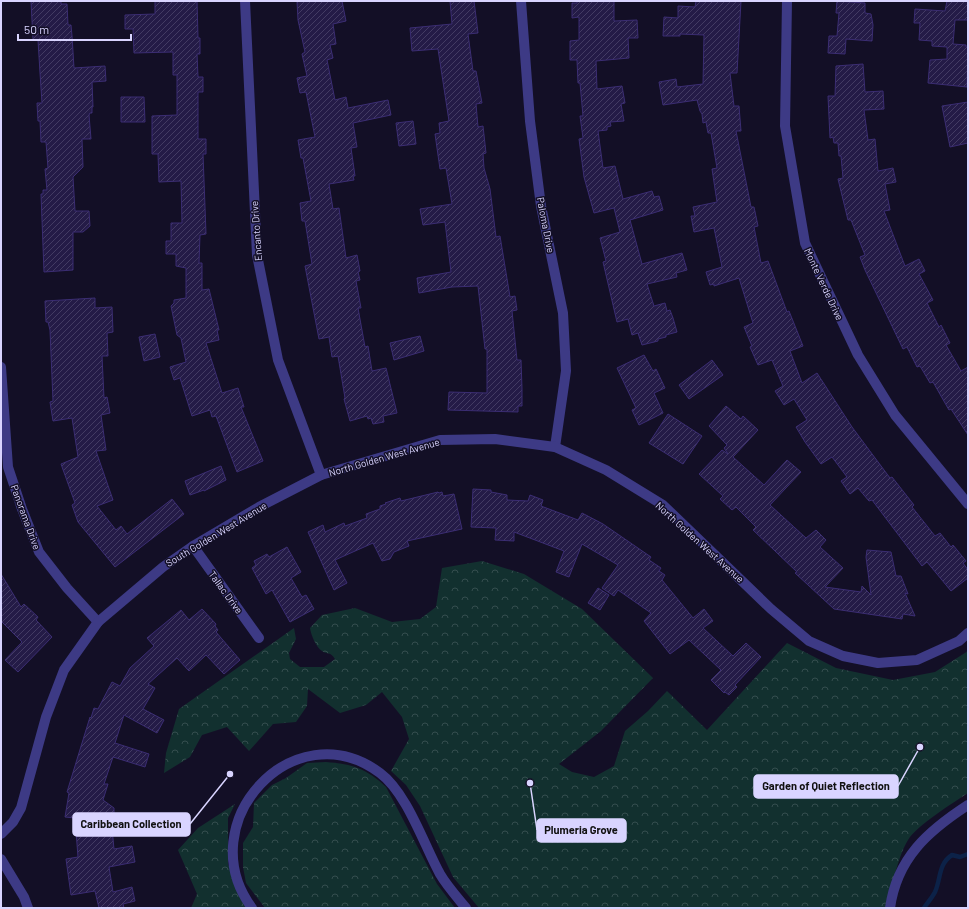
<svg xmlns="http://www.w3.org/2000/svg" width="969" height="909" font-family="Barlow,sans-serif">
<defs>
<pattern id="forest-crowns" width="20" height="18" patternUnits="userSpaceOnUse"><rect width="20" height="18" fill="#12302f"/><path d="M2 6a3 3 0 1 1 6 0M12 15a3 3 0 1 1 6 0" fill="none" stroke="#344d4e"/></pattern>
<pattern id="building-hatch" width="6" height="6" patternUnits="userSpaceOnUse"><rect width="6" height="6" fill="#241b47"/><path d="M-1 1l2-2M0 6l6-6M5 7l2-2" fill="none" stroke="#433b63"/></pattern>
</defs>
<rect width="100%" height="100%" fill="#130f26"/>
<g fill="url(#forest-crowns)">
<path d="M 482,561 L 524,574 L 582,609 L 653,678 L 601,731 L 559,764 L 572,772 L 594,777 L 614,766 L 625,731 L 648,711 L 667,691 L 707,730 L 787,643 L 836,668 L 893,680 L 935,672 L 968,651 L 968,793 C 953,803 917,825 908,840 C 897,858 892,888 887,908 L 479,908 L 453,877 L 420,806 L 406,785 L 391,771 L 409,739 L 402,717 L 382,692 L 366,705 L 340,713 L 308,689 L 307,706 L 296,722 L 273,724 L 249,751 L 227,727 L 202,735 L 190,757 L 164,773 L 166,753 L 179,709 L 294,628 L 296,639 L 289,653 L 290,659 L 300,667 L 324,667 L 335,659 C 330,651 328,655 322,651 C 316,647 311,635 310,628 L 322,615 L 355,608 L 392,622 L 420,619 L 436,607 L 442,568 Z"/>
<path d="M 326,762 C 353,764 367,769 386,787 L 437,884 L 455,908 L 265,908 L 246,883 L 243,867 L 243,843 L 253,827 L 254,803 L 272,785 L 286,778 L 307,763 Z"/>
<path d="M 235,804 L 228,818 L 228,864 L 246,908 L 191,908 L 197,894 L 178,850 L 198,828 Z"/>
</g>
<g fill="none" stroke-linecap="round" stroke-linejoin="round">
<path stroke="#0c2248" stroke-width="4.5" d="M 924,908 C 927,903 932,898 935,892 C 941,879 938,864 952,855 L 960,857 L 968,854"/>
</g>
<g fill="url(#building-hatch)" stroke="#3b2d73">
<path d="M 31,1 L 61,1 L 61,4 L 67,4 L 68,25 L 71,25 L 72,36 L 74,68 L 105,66 L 106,81 L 92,82 L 93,107 L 92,107 L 92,113 L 90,113 L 89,115 L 91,139 L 82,139 L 83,167 L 73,177 L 75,211 L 89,211 L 90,226 L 83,232 L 73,232 L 73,270 L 44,272 L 41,194 L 43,194 L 43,190 L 47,190 L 45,169 L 48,168 L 46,142 L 41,142 L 40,121 L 38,121 L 37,103 L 42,103 L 40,73 L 38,40 L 33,40 Z"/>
<path d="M 155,1 L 197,1 L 198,38 L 200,38 L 200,54 L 197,54 L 198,77 L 203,77 L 203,92 L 198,92 L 198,139 L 206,139 L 206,154 L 203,154 L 206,234 L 200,235 L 199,263 L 202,263 L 202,290 L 209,289 L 219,330 L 217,330 L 219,340 L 206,343 L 222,393 L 238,388 L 244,407 L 241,407 L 263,461 L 237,472 L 216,416 L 212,417 L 210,410 L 192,416 L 180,378 L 174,380 L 170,367 L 186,362 L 181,338 L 177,335 L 171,306 L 174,303 L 174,300 L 186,298 L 186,268 L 176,266 L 176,254 L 166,254 L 166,241 L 171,241 L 171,223 L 182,223 L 181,181 L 159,182 L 158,154 L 152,154 L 152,116 L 177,115 L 177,75 L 173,75 L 173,52 L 134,53 L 133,29 L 125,29 L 125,15 L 155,14 Z"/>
<path d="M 297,1 L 342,1 L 346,21 L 333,24 L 336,44 L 330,45 L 333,58 L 327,60 L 335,100 L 346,97 L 348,108 L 388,100 L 391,115 L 353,123 L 357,147 L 351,148 L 355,176 L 353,176 L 354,180 L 329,184 L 333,209 L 339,208 L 346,258 L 357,255 L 360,271 L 358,272 L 360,280 L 356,281 L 361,308 L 358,308 L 365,347 L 368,346 L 372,371 L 386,368 L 397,413 L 383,416 L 384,422 L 373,424 L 371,418 L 368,419 L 367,416 L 350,421 L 344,399 L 345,398 L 338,356 L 332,357 L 329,337 L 319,339 L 305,266 L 312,264 L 305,221 L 302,221 L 300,203 L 311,201 L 303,158 L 301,158 L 298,140 L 315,137 L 306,92 L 300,93 L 297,78 L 307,76 L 302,54 L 305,52 L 298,20 Z"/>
<path d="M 450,1 L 474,1 L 478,33 L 468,34 L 473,71 L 476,71 L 482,103 L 476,104 L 478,127 L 483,126 L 486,153 L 483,154 L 484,168 L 490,189 L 496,237 L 500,236 L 510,297 L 515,296 L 517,310 L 512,311 L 517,360 L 521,360 L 522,389 L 522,406 L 518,406 L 518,412 L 448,410 L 449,392 L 487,393 L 487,349 L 485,349 L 478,286 L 452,287 L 419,293 L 417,278 L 451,272 L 445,222 L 423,225 L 420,209 L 452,204 L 446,168 L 440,169 L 435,134 L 440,133 L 439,123 L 449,121 L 438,49 L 412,51 L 410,28 L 452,24 Z"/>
<path d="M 577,1 L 614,1 L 614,21 L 637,20 L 638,38 L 628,38 L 629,58 L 596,61 L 597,89 L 622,86 L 625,103 L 621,104 L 624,121 L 610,122 L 611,126 L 607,127 L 607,130 L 598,131 L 603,168 L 615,166 L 623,199 L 652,191 L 654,197 L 659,196 L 663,210 L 630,220 L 642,264 L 682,253 L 687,270 L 676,273 L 677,277 L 647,284 L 654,306 L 665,303 L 667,311 L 670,310 L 673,318 L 677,332 L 666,335 L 666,337 L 658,339 L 658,341 L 642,345 L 638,333 L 632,335 L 628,319 L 617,322 L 603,262 L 606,261 L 600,238 L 620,232 L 614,208 L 594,213 L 584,177 L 579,139 L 583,138 L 580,116 L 583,116 L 580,83 L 578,83 L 577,60 L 570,60 L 570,41 L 579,40 L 579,17 L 572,18 L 572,3 L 577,3 Z"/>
<path d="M 696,1 L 741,1 L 737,73 L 730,73 L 734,106 L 739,106 L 741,131 L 736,131 L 751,207 L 754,207 L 758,226 L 754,227 L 761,263 L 768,261 L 787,312 L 789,311 L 803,346 L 790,351 L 802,383 L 817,373 L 852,427 L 890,478 L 892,477 L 914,505 L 912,507 L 935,536 L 940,533 L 951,547 L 953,545 L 966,561 L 963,563 L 968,570 L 968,578 L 951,591 L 927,562 L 922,566 L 872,500 L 869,501 L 858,488 L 850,494 L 841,481 L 847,477 L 832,457 L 821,464 L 805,442 L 796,427 L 807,420 L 794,399 L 784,405 L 775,391 L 783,386 L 772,360 L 758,365 L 750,347 L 752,346 L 744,327 L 753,323 L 739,278 L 714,286 L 714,284 L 710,285 L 706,272 L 722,267 L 714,228 L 694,232 L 691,216 L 695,216 L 693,207 L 717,202 L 712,169 L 717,168 L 711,133 L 708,133 L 706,122 L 703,123 L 702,114 L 700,111 L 697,100 L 663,105 L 659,82 L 676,79 L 677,87 L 703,84 L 704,35 L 680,34 L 680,36 L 663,36 L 664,17 L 678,18 L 678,6 L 695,7 Z"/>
<path d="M 837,1 L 865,3 L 865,13 L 871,14 L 873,25 L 872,41 L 846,39 L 845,54 L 828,53 L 829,36 L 837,36 L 839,13 L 836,13 Z"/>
<path d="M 947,1 L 968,1 L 968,20 L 955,20 L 953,44 L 966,45 L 966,47 L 968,48 L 967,87 L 928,83 L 930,60 L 947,59 L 947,47 L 932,46 L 932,41 L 919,40 L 920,23 L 914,23 L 915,9 L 945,11 Z"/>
<path d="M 863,64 L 865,92 L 883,91 L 884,109 L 864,110 L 868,140 L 875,139 L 878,171 L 893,168 L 896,182 L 885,184 L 890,210 L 884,211 L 905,266 L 919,259 L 925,271 L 919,274 L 933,300 L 927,303 L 939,327 L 941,325 L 950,343 L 946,345 L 961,371 L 968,367 L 968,435 L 951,409 L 949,410 L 933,382 L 930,383 L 920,366 L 917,367 L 907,347 L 903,349 L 865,270 L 860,257 L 865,255 L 851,220 L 848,220 L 838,179 L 843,178 L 841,156 L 839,156 L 838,143 L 834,143 L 833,137 L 830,138 L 828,96 L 835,96 L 836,66 Z"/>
<path d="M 121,97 L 144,97 L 145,122 L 121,122 Z"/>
<path d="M 968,102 L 968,143 L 950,147 L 942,106 Z"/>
<path d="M 413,121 L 416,144 L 399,146 L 396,123 Z"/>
<path d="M 95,298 L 95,308 L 112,307 L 113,332 L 107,333 L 108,356 L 102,356 L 104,398 L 107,397 L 110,413 L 101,415 L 106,450 L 96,451 L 113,500 L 97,506 L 116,530 L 121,526 L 127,534 L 172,499 L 184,514 L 115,567 L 78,522 L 72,505 L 75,503 L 61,464 L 78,457 L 72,418 L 53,421 L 50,402 L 53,401 L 50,330 L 48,322 L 46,322 L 45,301 Z"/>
<path d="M 155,334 L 160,357 L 144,361 L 139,337 Z"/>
<path d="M 420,336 L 424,351 L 394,360 L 390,343 Z"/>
<path d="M 644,355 L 653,371 L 656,369 L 665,388 L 654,393 L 663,413 L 639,425 L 632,410 L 636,408 L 617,368 Z"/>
<path d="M 712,360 L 723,375 L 689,399 L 679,385 Z"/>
<path d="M 726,406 L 741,419 L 743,416 L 758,430 L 733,457 L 764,485 L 787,460 L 801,472 L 770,505 L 806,538 L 816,530 L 826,540 L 820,547 L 843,568 L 825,587 L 861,592 L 862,586 L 871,595 L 866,557 L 867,550 L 891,552 L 896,576 L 901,576 L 908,594 L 905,593 L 915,616 L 903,614 L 902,619 L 834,609 L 795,573 L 797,572 L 753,530 L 756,527 L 736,507 L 732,510 L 720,499 L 723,496 L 699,474 L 722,450 L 728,454 L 724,448 L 727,445 L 709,426 Z"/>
<path d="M 668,414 L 702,436 L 683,464 L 649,443 Z"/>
<path d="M 221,466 L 226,480 L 204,491 L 204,490 L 190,495 L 185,481 Z"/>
<path d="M 473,489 L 491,490 L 491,492 L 507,495 L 507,500 L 528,501 L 530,495 L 543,500 L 541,506 L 578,520 L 582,513 L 603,524 L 651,557 L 649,560 L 661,568 L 659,571 L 665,575 L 662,580 L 693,618 L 704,609 L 713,621 L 703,628 L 733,656 L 746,643 L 761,657 L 735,685 L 737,687 L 729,695 L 725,692 L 724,693 L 711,680 L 721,670 L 689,640 L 670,654 L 644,621 L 651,613 L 618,590 L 614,596 L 602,588 L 618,565 L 582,544 L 569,577 L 556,572 L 564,551 L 514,532 L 514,541 L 495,540 L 496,528 L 471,527 Z"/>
<path d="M 438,492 L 439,493 L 442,492 L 443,496 L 454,494 L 462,529 L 407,541 L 409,546 L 394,552 L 390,559 L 382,561 L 373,543 L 335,560 L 347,583 L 334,590 L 308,532 L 323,525 L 325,532 L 344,523 L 345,526 L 367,518 L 366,514 L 380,509 L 380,506 L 386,504 L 385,503 L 400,498 L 401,501 Z"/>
<path d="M 287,547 L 301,572 L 291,578 L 302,597 L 306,595 L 314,609 L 290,622 L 272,590 L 266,594 L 252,568 L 256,565 L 254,561 L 267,554 L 269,557 Z"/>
<path d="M 1,574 L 21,607 L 24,604 L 38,617 L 36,620 L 52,637 L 18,672 L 5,660 L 22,642 L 1,621 Z"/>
<path d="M 598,588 L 609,595 L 600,610 L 588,603 Z"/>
<path d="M 202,609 L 216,624 L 215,626 L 218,630 L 216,632 L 240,660 L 224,674 L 206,655 L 189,671 L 177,658 L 148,684 L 155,688 L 143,709 L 164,720 L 157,733 L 124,715 L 115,743 L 149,754 L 145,767 L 113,757 L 104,784 L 108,784 L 103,800 L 114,808 L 114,815 L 111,818 L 114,849 L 132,846 L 135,862 L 109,867 L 113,892 L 132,887 L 135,901 L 123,904 L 124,908 L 99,908 L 95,891 L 71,895 L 66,859 L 78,857 L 75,818 L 65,817 L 69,793 L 67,792 L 90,717 L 91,718 L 94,708 L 98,709 L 112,682 L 120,686 L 130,668 L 154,646 L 147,638 L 181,610 L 189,620 Z"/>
</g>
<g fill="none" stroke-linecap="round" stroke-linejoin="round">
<g stroke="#3d3a85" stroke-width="10">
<path d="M 252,908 C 189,823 294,709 380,773 C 407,793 424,845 440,874 C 447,886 457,897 466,908"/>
<path d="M 890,908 C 897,858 928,831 968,805"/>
</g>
<g stroke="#3d3a85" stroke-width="10">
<path d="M 245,1 L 257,255 L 278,360 L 321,475"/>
<path d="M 521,1 L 530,121 L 541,206 L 563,313 L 566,371 L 555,447"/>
<path d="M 787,1 L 785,126 L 805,243 L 858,355 L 895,415 L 968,504"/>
<path d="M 1,367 L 8,467 L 22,509 L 39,552 L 67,588 L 98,622"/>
<path d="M 193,546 L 259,638"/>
<path d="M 1,834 L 13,822 L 21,808 L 46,717 L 64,670 L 98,622 L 163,567 L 193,546 L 259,507 L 321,475 L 440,440 L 495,439 L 555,447 L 606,470 L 663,505 L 771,609 L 809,641 L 843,656 L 878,663 L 917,660 L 959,641 L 968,633"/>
<path d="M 1,859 L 24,897 L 28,908"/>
</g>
</g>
<g text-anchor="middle" stroke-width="3" stroke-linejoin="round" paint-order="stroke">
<g font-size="10" fill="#d9d4ff" stroke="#130f26">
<text transform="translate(546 225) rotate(79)" y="4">Paloma Drive</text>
<text transform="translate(256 231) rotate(-94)" y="4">Encanto Drive</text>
<text transform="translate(824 284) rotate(65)" y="4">Monte Verde Drive</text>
<text transform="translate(384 457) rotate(-16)" y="4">North Golden West Avenue</text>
<text transform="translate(26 517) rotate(70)" y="4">Panorama Drive</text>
<text transform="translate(216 534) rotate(-31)" y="4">South Golden West Avenue</text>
<text transform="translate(700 542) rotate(42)" y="4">North Golden West Avenue</text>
<text transform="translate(226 592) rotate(54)" y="4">Tallac Drive</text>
</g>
</g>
<path fill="none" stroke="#d9d4ff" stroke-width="1.5" d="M920 747L898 786M230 774L190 824M530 783L537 830"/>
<g fill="#d9d4ff" stroke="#130f26" stroke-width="1.5">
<circle cx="920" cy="747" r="4"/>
<circle cx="230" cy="774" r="4"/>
<circle cx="530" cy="783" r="4"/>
</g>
<g fill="#d9d4ff" stroke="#d9d4ff" stroke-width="1.5">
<rect x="754" y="775" width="144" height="23" rx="4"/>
<rect x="73" y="813" width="117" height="23" rx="4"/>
<rect x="537" y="819" width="89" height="23" rx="4"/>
</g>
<g font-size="11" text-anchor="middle" font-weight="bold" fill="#111">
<text x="826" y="790">Garden of Quiet Reflection</text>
<text x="131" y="828">Caribbean Collection</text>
<text x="581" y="834">Plumeria Grove</text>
</g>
<rect width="969" height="909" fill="none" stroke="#d9d4ff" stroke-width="4"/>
<path d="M18 34v6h113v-6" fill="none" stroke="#d9d4ff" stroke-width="2"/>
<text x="24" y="34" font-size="12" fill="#d9d4ff" stroke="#130f26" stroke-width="3" paint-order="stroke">50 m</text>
</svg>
